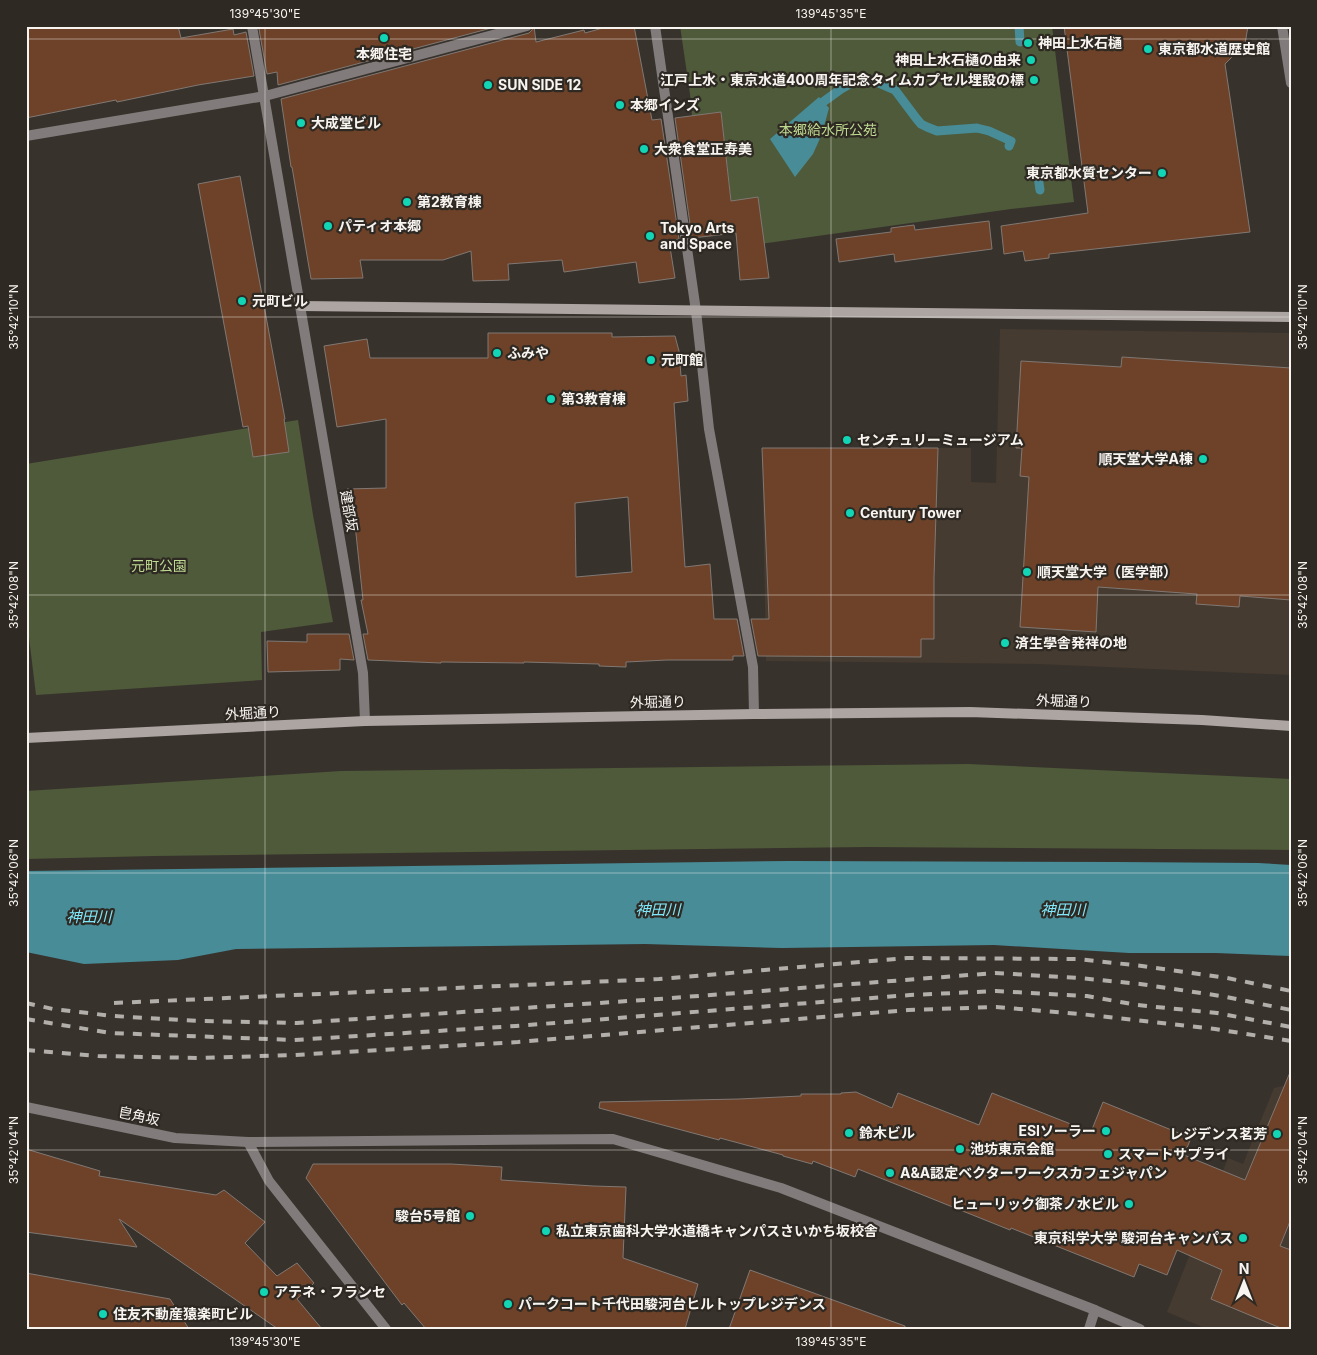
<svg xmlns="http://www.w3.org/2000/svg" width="1317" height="1355" font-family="Inter,'Noto Sans JP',sans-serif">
<rect width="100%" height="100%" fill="#38322d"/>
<g fill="#453b30">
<path d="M 1000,329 L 1291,333 L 1291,675 L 1039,664 L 766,661 L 762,448 L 971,448 L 971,482 L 996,483 Z"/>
<path d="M 1283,1086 L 1291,1088 L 1291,1329 L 1207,1329 L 1167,1312 L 1228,1158 L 1243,1164 L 1274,1088 Z"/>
</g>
<g fill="#4e5a39">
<path d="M 680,26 L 1052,26 L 1074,202 L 1011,209 L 739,247 L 735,233 L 721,112 L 692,116 L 690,94 Z"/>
<path d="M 298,420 L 313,515 L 333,622 L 261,632 L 262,680 L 36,695 L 26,613 L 26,464 Z"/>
<path d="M 968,764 L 1291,779 L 1291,850 L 867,847 L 154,856 L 26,859 L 26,791 L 341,771 Z"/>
</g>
<g fill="#488c97">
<path d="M 819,97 L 829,108 L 822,134 L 813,154 L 795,177 L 770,139 Z"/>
<path d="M 790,861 L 1116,862 L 1258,863 L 1291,865 L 1291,956 L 1216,953 L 1129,953 L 994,945 L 782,948 L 645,944 L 236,949 L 178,960 L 84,964 L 26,952 L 26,871 Z"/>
</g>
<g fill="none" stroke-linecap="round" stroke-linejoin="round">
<g stroke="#488c97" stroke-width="9">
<path d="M 1019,26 L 1020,42"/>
<path d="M 823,102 L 841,89 L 855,81 L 872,80 L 895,90 L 916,118 L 921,124 L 927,127 L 937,131 L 977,128 L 989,131 L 1011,141 L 1009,146"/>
<path d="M 1038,176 L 1040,190"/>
</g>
</g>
<g fill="#6d4229" stroke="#817873" fill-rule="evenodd">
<path d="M 26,26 L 178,26 L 181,38 L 233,29 L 234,35 L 246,32 L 254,76 L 198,85 L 117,102 L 116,100 L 26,118 Z"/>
<path d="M 269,26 L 499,26 L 278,85 L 277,72 L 267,74 L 259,29 Z"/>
<path d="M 534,26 L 536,42 L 584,30 L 585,33 L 610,26 L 634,26 L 652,120 L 661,119 L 679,239 L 669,241 L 675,278 L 639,283 L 636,262 L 564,272 L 562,260 L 508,264 L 509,280 L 473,281 L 471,251 L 443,260 L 360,260 L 363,278 L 311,279 L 292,167 L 291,167 L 281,99 L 529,33 L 532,30 Z"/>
<path d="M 1064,26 L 1248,26 L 1245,44 L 1225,64 L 1250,232 L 1049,254 L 1049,258 L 1025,261 L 1023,251 L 1004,254 L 1001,226 L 1088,213 Z"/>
<path d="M 721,112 L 731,201 L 758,197 L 769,278 L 740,280 L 736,233 L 692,238 L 675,118 Z"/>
<path d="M 240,176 L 285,419 L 284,419 L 289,452 L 253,457 L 248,426 L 243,427 L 198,184 Z"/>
<path d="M 989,221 L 992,249 L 895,262 L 894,254 L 839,262 L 836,239 L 891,232 L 891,228 L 914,225 L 915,230 Z"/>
<path d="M 488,333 L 612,333 L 612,337 L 675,336 L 679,351 L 681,376 L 686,375 L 688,401 L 674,403 L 685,567 L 710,564 L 714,619 L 737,619 L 744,656 L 733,656 L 733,660 L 667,660 L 626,662 L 626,667 L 599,666 L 599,664 L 524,662 L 524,663 L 441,662 L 441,663 L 368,660 L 363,634 L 368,634 L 361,600 L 363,600 L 354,515 L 348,515 L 347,489 L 386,488 L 386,419 L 337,427 L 324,346 L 367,339 L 370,358 L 488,358 ZM 628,497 L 632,572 L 576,577 L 575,503 Z"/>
<path d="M 1122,357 L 1291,368 L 1291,600 L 1240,596 L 1239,607 L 1196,604 L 1197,594 L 1098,587 L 1096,632 L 1020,627 L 1029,477 L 1020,476 L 1022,448 L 1016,448 L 1021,361 L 1121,367 Z"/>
<path d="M 762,448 L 938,448 L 934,578 L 934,639 L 921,639 L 921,657 L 758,656 L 751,619 L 769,619 Z"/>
<path d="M 307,634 L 349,634 L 354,660 L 340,659 L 340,670 L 268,672 L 267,641 L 307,642 Z"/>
<path d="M 1291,1070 L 1291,1219 L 1280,1246 L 1291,1250 L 1291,1329 L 1283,1329 L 1211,1299 L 1222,1270 L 1177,1250 L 1167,1275 L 1139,1264 L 1134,1277 L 1011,1228 L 1010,1230 L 858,1169 L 855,1177 L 813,1161 L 812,1164 L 783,1156 L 783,1155 L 720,1138 L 719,1140 L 599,1108 L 600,1102 L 739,1099 L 801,1096 L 801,1094 L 841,1094 L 841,1093 L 856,1092 L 892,1108 L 898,1093 L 979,1125 L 992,1093 L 1091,1132 L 1103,1102 L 1191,1138 L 1184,1155 L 1245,1180 Z"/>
<path d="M 26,1149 L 100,1171 L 99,1176 L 216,1195 L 224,1190 L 265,1222 L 245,1243 L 277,1276 L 297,1263 L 314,1283 L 297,1299 L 322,1329 L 278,1329 L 119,1219 L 137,1247 L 26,1232 Z"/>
<path d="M 313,1164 L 451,1164 L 502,1167 L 501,1180 L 593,1186 L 626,1187 L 623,1258 L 698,1284 L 685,1329 L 426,1329 L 404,1303 L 402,1305 L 306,1178 Z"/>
<path d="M 750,1270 L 905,1326 L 905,1329 L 729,1329 Z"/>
<path d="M 26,1273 L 170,1299 L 189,1329 L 26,1329 Z"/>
</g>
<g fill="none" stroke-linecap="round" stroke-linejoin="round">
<g stroke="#817c7b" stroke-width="10">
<path d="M 252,26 L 363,673 L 365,721"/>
<path d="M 655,26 L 696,311 L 709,429 L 753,667 L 754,714"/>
<path d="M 1282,26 L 1291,83"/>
<path d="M 26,136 L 265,96 L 527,26"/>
<path d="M 26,1107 L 175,1138 L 248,1142 L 613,1139 L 781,1188 L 1095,1310 L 1140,1329"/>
<path d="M 248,1142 L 269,1181 L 386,1329"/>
<path d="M 1089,1329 L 1095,1310"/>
</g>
<g stroke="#aca5a2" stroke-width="10">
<path d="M 300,306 L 1291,317"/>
<path d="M 26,738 L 365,721 L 754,714 L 970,712 L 1202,720 L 1291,726"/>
</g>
<g stroke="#b2aea9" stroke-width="4" stroke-dasharray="9 9" stroke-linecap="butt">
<path d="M 26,1003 L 53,1009 L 113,1016 L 200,1021 L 297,1023 L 659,999 L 995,973 L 1079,978 L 1140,984 L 1221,996 L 1291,1010"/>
<path d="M 114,1003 L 659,979 L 907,958 L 1078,959 L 1142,966 L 1227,978 L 1291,991"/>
<path d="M 26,1019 L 110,1033 L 294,1040 L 516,1026 L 910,995 L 996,991 L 1087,996 L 1137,1005 L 1217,1013 L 1291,1027"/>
<path d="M 26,1050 L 98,1056 L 200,1058 L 294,1055 L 518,1042 L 908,1010 L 996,1007 L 1080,1014 L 1215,1029 L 1291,1041"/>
</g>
</g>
<path fill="none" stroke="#f8f4f0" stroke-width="1" stroke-opacity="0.45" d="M 265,26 L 265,1329M 831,26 L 831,1329M 26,39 L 1291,39M 26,317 L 1291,317M 26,595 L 1291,595M 26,873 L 1291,873M 26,1150 L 1291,1150"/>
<g fill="#11d5b4" stroke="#2e2923" stroke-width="2">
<circle cx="384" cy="38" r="5"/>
<circle cx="1028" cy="43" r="5"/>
<circle cx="1148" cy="49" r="5"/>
<circle cx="1031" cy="60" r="5"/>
<circle cx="1034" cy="80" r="5"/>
<circle cx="488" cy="85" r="5"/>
<circle cx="620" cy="105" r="5"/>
<circle cx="301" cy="123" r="5"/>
<circle cx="644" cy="149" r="5"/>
<circle cx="1162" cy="173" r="5"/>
<circle cx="407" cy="202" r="5"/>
<circle cx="328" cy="226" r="5"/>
<circle cx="650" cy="236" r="5"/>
<circle cx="242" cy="301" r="5"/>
<circle cx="497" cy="353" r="5"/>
<circle cx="651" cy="360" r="5"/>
<circle cx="551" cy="399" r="5"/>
<circle cx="847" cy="440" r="5"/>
<circle cx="1203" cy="459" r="5"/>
<circle cx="850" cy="513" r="5"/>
<circle cx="1027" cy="572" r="5"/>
<circle cx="1005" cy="643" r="5"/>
<circle cx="1106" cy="1131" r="5"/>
<circle cx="849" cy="1133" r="5"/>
<circle cx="1277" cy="1134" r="5"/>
<circle cx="960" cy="1149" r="5"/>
<circle cx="1108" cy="1154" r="5"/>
<circle cx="890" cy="1173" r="5"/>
<circle cx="1129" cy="1204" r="5"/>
<circle cx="470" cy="1216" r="5"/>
<circle cx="546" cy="1231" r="5"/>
<circle cx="1243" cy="1238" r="5"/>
<circle cx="264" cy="1292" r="5"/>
<circle cx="508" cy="1304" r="5"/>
<circle cx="103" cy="1314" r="5"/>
</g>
<g text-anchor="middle" stroke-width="4.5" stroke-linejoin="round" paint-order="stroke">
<g font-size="14" font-weight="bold" fill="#f8f4f0" stroke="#2e2923" text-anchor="start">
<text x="1038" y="48">神田上水石樋</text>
<text x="1158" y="54">東京都水道歴史館</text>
<text x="384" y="59" text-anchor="middle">本郷住宅</text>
<text x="1021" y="65" text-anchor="end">神田上水石樋の由来</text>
<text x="1024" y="85" text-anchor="end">江戸上水・東京水道400周年記念タイムカプセル埋設の標</text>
<text x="498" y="90">SUN SIDE 12</text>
<text x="630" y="110">本郷インズ</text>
<text x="311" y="128">大成堂ビル</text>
<text x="654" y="154">大衆食堂正寿美</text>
<text x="1152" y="178" text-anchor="end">東京都水質センター</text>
<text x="417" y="207">第2教育棟</text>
<text x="338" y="231">パティオ本郷</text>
<text x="660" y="233">Tokyo Arts<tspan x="660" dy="16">and Space</tspan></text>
<text x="252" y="306">元町ビル</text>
<text x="507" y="358">ふみや</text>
<text x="661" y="365">元町館</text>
<text x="561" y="404">第3教育棟</text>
<text x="857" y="445">センチュリーミュージアム</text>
<text x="1193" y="464" text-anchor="end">順天堂大学A棟</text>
<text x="860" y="518">Century Tower</text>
<text x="1037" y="577">順天堂大学（医学部）</text>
<text x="1015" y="648">済生學舎発祥の地</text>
<text x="1096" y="1136" text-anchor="end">ESIソーラー</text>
<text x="859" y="1138">鈴木ビル</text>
<text x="1267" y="1139" text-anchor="end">レジデンス茗芳</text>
<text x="970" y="1154">池坊東京会館</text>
<text x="1118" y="1159">スマートサプライ</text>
<text x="900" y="1178">A&amp;A認定ベクターワークスカフェジャパン</text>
<text x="1119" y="1209" text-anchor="end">ヒューリック御茶ノ水ビル</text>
<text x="460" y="1221" text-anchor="end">駿台5号館</text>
<text x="556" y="1236">私立東京歯科大学水道橋キャンパスさいかち坂校舎</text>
<text x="1233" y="1243" text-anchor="end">東京科学大学 駿河台キャンパス</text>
<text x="274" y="1297">アテネ・フランセ</text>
<text x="518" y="1309">パークコート千代田駿河台ヒルトップレジデンス</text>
<text x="113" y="1319">住友不動産猿楽町ビル</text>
</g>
<g font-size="14" fill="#bed990" stroke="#2e2923">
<text x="828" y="135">本郷給水所公苑</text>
<text x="159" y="571">元町公園</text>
</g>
<g font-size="14" fill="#f8f4f0" stroke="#2e2923">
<text transform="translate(349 511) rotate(80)" y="5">建部坂</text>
<text transform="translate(1064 701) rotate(2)" y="5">外堀通り</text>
<text transform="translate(658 702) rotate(-1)" y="5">外堀通り</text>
<text transform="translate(253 713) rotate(-3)" y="5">外堀通り</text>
<text transform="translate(139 1116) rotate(12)" y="5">皀角坂</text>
</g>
<g font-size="15" font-style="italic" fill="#7fe8fa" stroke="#2e2923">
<text x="658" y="915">神田川</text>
<text x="1063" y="915">神田川</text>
<text x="89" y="922">神田川</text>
</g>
</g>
<rect width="1317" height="1355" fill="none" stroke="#2e2923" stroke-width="55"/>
<g transform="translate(1244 1282)" stroke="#2e2923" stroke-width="4" paint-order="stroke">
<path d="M0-4L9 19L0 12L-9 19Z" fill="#f8f4f0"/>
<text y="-8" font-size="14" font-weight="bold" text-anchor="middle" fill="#f8f4f0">N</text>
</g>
<rect x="28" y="28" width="1262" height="1300" fill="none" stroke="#f8f4f0" stroke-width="2"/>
<g font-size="12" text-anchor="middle" fill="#f8f4f0">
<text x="265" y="18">139°45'30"E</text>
<text x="831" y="18">139°45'35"E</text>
<text transform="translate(14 317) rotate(-90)" y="4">35°42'10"N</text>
<text transform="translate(1303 317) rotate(-90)" y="4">35°42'10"N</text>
<text transform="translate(14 595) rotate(-90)" y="4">35°42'08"N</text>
<text transform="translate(1303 595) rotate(-90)" y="4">35°42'08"N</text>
<text transform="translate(14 873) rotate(-90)" y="4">35°42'06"N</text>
<text transform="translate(1303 873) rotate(-90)" y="4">35°42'06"N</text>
<text transform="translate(14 1150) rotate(-90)" y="4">35°42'04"N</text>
<text transform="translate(1303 1150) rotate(-90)" y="4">35°42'04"N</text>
<text x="265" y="1346">139°45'30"E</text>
<text x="831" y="1346">139°45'35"E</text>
</g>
</svg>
